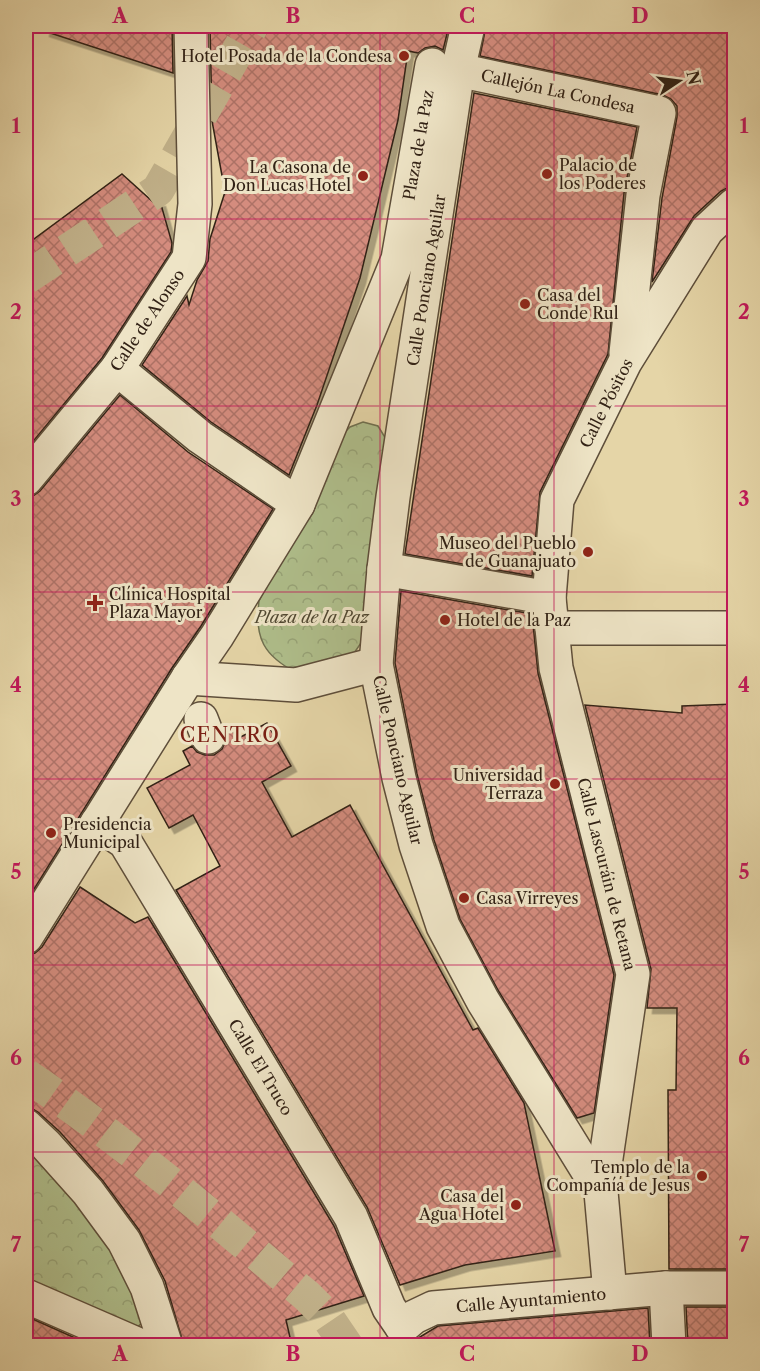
<svg xmlns="http://www.w3.org/2000/svg" width="760" height="1371" font-family="'Libre Caslon Text',serif">
<defs>
<pattern id="forest-crowns" width="20" height="18" patternUnits="userSpaceOnUse" patternTransform="scale(1.5)"><rect width="20" height="18" fill="#afbe8b"/><path d="M2 6a3 3 0 1 1 6 0M12 15a3 3 0 1 1 6 0" fill="none" stroke="#97a377"/></pattern>
<pattern id="building-cross-hatch" width="8" height="8" patternUnits="userSpaceOnUse" patternTransform="scale(1.5)"><rect width="8" height="8" fill="#d48c7e"/><path d="M0 0l8 8M0 8l8-8" fill="none" stroke="#ad7266"/></pattern>
<filter id="shadow"><feDropShadow dx="5.5" dy="5.5" stdDeviation="0" flood-color="#0004"/></filter>
</defs>
<rect width="100%" height="100%" fill="#e5d5a7"/>
<filter id="stains"><feTurbulence type="fractalNoise" baseFrequency=".00333" numOctaves="4"/><feColorMatrix values="0 0 0 0 .2 0 0 0 0 .09 0 0 0 0 .02 0 0 0 .5 -.17"/></filter>
<radialGradient id="worn" r=".72"><stop offset=".6" stop-color="#630" stop-opacity="0"/><stop offset="1" stop-color="#630" stop-opacity=".3"/></radialGradient>
<g fill="url(#forest-crowns)" stroke="#707050" stroke-width="1.5">
<path d="M 363,422 L 378,426 L 386,439 L 361,643 L 350,659 L 297,673 C 264,656 254,638 259,601 L 344,433 L 350,427 Z"/>
<path d="M 26,1144 L 108,1231 L 145,1320 L 133,1331 L 26,1283 Z"/>
</g>
<g fill="url(#building-cross-hatch)" stroke="#312115" stroke-width="1.5" filter="url(#shadow)">
<path d="M 45,26 L 172,26 L 173,73 L 44,31 Z"/>
<path d="M 210,26 L 449,26 L 443,50 L 435,46 L 425,48 L 418,53 L 408,51 L 398,120 L 360,278 L 317,405 L 289,475 L 211,422 L 142,365 L 187,296 L 189,305 L 197,280 L 208,261 L 210,239 L 225,192 L 212,121 Z"/>
<path d="M 486,26 L 735,26 L 735,187 L 729,187 L 721,191 L 694,216 L 652,282 L 662,198 L 677,117 L 677,106 L 671,99 L 663,95 L 480,56 Z"/>
<path d="M 474,93 L 637,127 L 624,193 L 608,354 L 540,492 L 532,576 L 405,554 Z"/>
<path d="M 122,174 L 153,202 L 160,201 L 172,243 L 171,252 L 102,358 L 26,450 L 26,245 Z"/>
<path d="M 120,395 L 188,452 L 273,509 L 201,626 L 172,668 L 26,902 L 26,497 L 33,496 L 40,491 Z"/>
<path d="M 401,591 L 532,614 L 538,673 L 614,975 L 594,1113 L 577,1118 L 499,992 L 460,919 L 434,840 L 417,774 L 395,663 Z"/>
<path d="M 735,704 L 735,1269 L 669,1269 L 668,1090 L 676,1090 L 677,1008 L 647,1008 L 651,969 L 585,705 L 682,713 L 682,706 Z"/>
<path d="M 267,723 L 291,766 L 262,782 L 292,837 L 350,805 L 473,1030 L 478,1028 L 524,1103 L 555,1251 L 465,1265 L 400,1285 L 367,1207 L 176,890 L 220,866 L 193,815 L 169,828 L 147,788 L 190,765 L 183,751 L 192,746 L 197,752 L 205,755 L 214,755 L 222,749 L 226,740 L 225,728 L 229,725 L 237,739 Z"/>
<path d="M 80,887 L 135,923 L 148,917 L 334,1226 L 364,1296 L 286,1320 L 292,1346 L 184,1346 L 165,1281 L 139,1230 L 103,1181 L 60,1132 L 38,1112 L 31,1108 L 26,1108 L 26,956 L 35,953 L 42,947 Z"/>
<path d="M 686,1307 L 735,1307 L 735,1346 L 688,1346 Z"/>
<path d="M 648,1308 L 650,1346 L 405,1346 L 438,1326 Z"/>
<path d="M 26,1316 L 93,1346 L 26,1346 Z"/>
</g>
<g fill="none" stroke-linecap="round" stroke-linejoin="round">
<g stroke="#c1b18a" stroke-width="33" stroke-dasharray="33 16" stroke-linecap="butt">
<path d="M 26,278 L 158,190 L 252,26"/>
<path d="M 26,1075 C 125,1142 215,1219 307,1296 L 326,1315 L 347,1346"/>
</g>
<defs>
<g id="street">
<path d="M 468,26 L 458,70 L 393,497 L 384,569 L 376,664 L 399,778 L 416,845 L 443,926 L 483,1001 L 601,1192"/>
<path d="M 458,70 L 659,113 L 643,195 L 626,353"/>
<path d="M 117,369 L 200,437 L 298,504"/>
<path d="M 26,479 L 117,369 L 189,258 L 195,204 L 191,26"/>
<path d="M 384,569 L 549,598"/>
<path d="M 552,628 L 734,628"/>
<path d="M 188,678 L 296,685 L 376,664"/>
<path d="M 201,719 L 208,737"/>
<path d="M 97,823 L 125,842 L 351,1217 L 389,1308 L 402,1327"/>
<path d="M 26,937 L 188,678 L 217,636 L 298,504 L 398,259 L 432,65"/>
<path d="M 26,1126 L 46,1145 L 88,1192 L 124,1241 L 147,1287 L 166,1346"/>
<path d="M 666,1288 L 669,1346"/>
<path d="M 610,1293 L 601,1192 L 633,974 L 556,668 L 549,598 L 557,500 L 625,362 L 707,230 L 734,205"/>
<path d="M 26,1296 L 141,1346"/>
<path d="M 402,1327 L 414,1317 L 433,1308 L 666,1288 L 734,1288"/>
</g>
</defs>
<use href="#street" stroke="#5e4e3a" stroke-width="36"/>
<use href="#street" stroke="#eee4c6" stroke-width="33"/>
</g>
<path fill="none" stroke="#c2185b" stroke-width="1.5" stroke-opacity="0.55" d="M 207,26 L 207,1346M 380,26 L 380,1346M 554,26 L 554,1346M 26,219 L 734,219M 26,406 L 734,406M 26,592 L 734,592M 26,779 L 734,779M 26,965 L 734,965M 26,1152 L 734,1152"/>
<g fill="#8f2418" stroke="#eee4c6" stroke-width="2">
<circle cx="404" cy="56" r="6"/>
<circle cx="547" cy="174" r="6"/>
<circle cx="363" cy="176" r="6"/>
<circle cx="525" cy="304" r="6"/>
<circle cx="588" cy="552" r="6"/>
<path d="M92 594h6v6h6v6h-6v6h-6v-6h-6v-6h6z"/>
<circle cx="445" cy="620" r="6"/>
<circle cx="555" cy="784" r="6"/>
<circle cx="51" cy="833" r="6"/>
<circle cx="464" cy="898" r="6"/>
<circle cx="702" cy="1176" r="6"/>
<circle cx="516" cy="1205" r="6"/>
</g>
<g text-anchor="middle" stroke-width="6" stroke-linejoin="round" paint-order="stroke">
<g font-size="16" fill="#312115" stroke="#eee4c6" text-anchor="end">
<text x="392" y="62">Hotel Posada de la Condesa</text>
<text x="559" y="171" text-anchor="start">Palacio de<tspan x="559" dy="18">los Poderes</tspan></text>
<text x="351" y="173">La Casona de<tspan x="351" dy="18">Don Lucas Hotel</tspan></text>
<text x="537" y="301" text-anchor="start">Casa del<tspan x="537" dy="18">Conde Rul</tspan></text>
<text x="576" y="549">Museo del Pueblo<tspan x="576" dy="18">de Guanajuato</tspan></text>
<text x="109" y="600" text-anchor="start">Clínica Hospital<tspan x="109" dy="18">Plaza Mayor</tspan></text>
<text x="457" y="626" text-anchor="start">Hotel de la Paz</text>
<text x="543" y="781">Universidad<tspan x="543" dy="18">Terraza</tspan></text>
<text x="63" y="830" text-anchor="start">Presidencia<tspan x="63" dy="18">Municipal</tspan></text>
<text x="476" y="904" text-anchor="start">Casa Virreyes</text>
<text x="690" y="1173">Templo de la<tspan x="690" dy="18">Compañía de Jesus</tspan></text>
<text x="504" y="1202">Casa del<tspan x="504" dy="18">Agua Hotel</tspan></text>
</g>
<g font-size="16" fill="#312115" stroke="#eee4c6">
<text transform="translate(558 91) rotate(12)" y="6">Callejón La Condesa</text>
<text transform="translate(418 145) rotate(-80)" y="6">Plaza de la Paz</text>
<text transform="translate(426 280) rotate(-81)" y="6">Calle Ponciano Aguilar</text>
<text transform="translate(147 320) rotate(-56)" y="6">Calle de Alonso</text>
<text transform="translate(606 403) rotate(-63)" y="6">Calle Pósitos</text>
<text transform="translate(398 760) rotate(77)" y="6">Calle Ponciano Aguilar</text>
<text transform="translate(607 874) rotate(76)" y="6">Calle Lascuráin de Retana</text>
<text transform="translate(261 1067) rotate(59)" y="6">Calle El Truco</text>
<text transform="translate(531 1300) rotate(-5)" y="6">Calle Ayuntamiento</text>
</g>
<g font-size="16" font-style="italic" fill="#504832" stroke="#eee4c6">
<text x="312" y="623">Plaza de la Paz</text>
</g>
<g font-size="20" letter-spacing="1.5" fill="#7a1f14" stroke="#eee4c6">
<text x="230" y="742">CENTRO</text>
</g>
</g>
<rect width="760" height="1371" fill="none" stroke="#e5d5a7" stroke-width="66"/>
<g transform="translate(679 81) rotate(77)" stroke="#eee4c6" stroke-width="4.5" paint-order="stroke">
<path d="M0-4.5L10 22L0 15L-10 22Z" fill="#312115"/>
<text y="-9" font-size="16" font-weight="bold" text-anchor="middle" fill="#312115">N</text>
</g>
<rect x="33" y="33" width="694" height="1305" fill="none" stroke="#c2185b" stroke-width="2"/>
<g font-size="20" text-anchor="middle" font-weight="bold" fill="#c2185b">
<text x="120" y="23">A</text>
<text x="293" y="23">B</text>
<text x="467" y="23">C</text>
<text x="640" y="23">D</text>
<text x="16" y="133">1</text>
<text x="744" y="133">1</text>
<text x="16" y="319">2</text>
<text x="744" y="319">2</text>
<text x="16" y="506">3</text>
<text x="744" y="506">3</text>
<text x="16" y="692">4</text>
<text x="744" y="692">4</text>
<text x="16" y="879">5</text>
<text x="744" y="879">5</text>
<text x="16" y="1065">6</text>
<text x="744" y="1065">6</text>
<text x="16" y="1252">7</text>
<text x="744" y="1252">7</text>
<text x="120" y="1361">A</text>
<text x="293" y="1361">B</text>
<text x="467" y="1361">C</text>
<text x="640" y="1361">D</text>
</g>
<rect width="100%" height="100%" filter="url(#stains)"/>
<rect width="100%" height="100%" fill="url(#worn)"/>
</svg>
